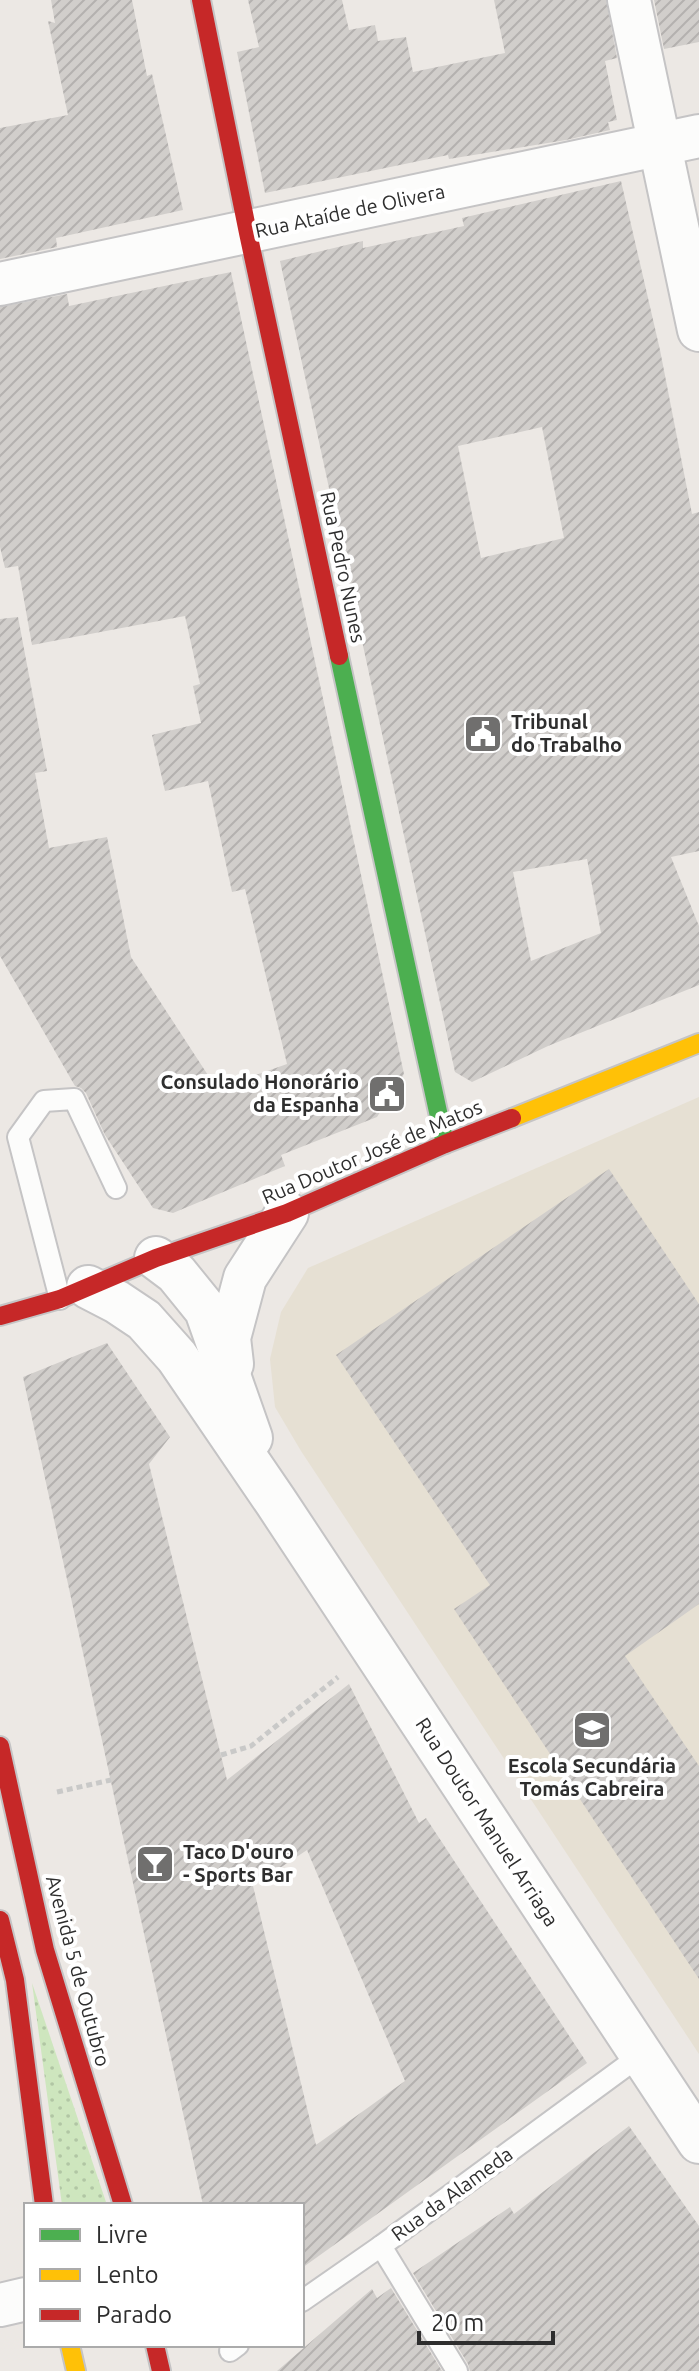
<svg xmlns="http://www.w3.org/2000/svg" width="699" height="2371" font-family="Ubuntu,sans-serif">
<defs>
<pattern id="grass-dots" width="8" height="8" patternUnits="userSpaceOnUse" patternTransform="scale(2)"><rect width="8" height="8" fill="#cee6be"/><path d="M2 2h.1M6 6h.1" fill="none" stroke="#b1c6a4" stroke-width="1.8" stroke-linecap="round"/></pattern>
<pattern id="building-hatch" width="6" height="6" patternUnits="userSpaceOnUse" patternTransform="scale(2)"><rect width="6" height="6" fill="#d1cecb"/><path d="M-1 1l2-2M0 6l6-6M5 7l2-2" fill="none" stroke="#b4b1af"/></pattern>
</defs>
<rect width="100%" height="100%" fill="#ece8e4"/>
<path fill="#e6e0d3" d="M 699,1097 L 699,2054 L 301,1451 L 275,1407 L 270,1359 L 281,1312 L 308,1268 Z"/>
<path fill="url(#grass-dots)" d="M 32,1983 L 107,2205 L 62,2205 Z"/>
<g fill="url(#building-hatch)" fill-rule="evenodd">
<path d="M 51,0 L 132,0 L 147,76 L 152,74 L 183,210 L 56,238 L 57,247 L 0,259 L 0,128 L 68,115 L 48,21 L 55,23 Z"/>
<path d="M 248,0 L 342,0 L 349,30 L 375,25 L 378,41 L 406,37 L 413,72 L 505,53 L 494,0 L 606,0 L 617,58 L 605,61 L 617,120 L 608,122 L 610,130 L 566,140 L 449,159 L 448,155 L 265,193 L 237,52 L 259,47 Z"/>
<path d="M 654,0 L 699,0 L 699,42 L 664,49 Z"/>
<path d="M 621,181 L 660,350 L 692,514 L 699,512 L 699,851 L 671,857 L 699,926 L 699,985 L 548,1046 L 472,1082 L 455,1072 L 280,261 L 363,241 L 363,248 L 464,226 L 462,218 ZM 542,427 L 564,538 L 481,558 L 458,446 ZM 587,859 L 601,933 L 531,961 L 513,872 Z"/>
<path d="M 231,272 L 404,1074 L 377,1117 L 281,1155 L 285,1166 L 173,1213 L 153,1208 L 105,1135 L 86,1093 L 81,1088 L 75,1086 L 0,956 L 0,619 L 18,617 L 47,771 L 35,773 L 49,848 L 107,837 L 131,957 L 217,1089 L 287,1064 L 245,889 L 232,892 L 208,781 L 165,791 L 152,735 L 201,723 L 193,686 L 200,684 L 185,616 L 32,645 L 18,566 L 5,568 L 0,547 L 0,307 L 67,294 L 69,306 Z"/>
<path d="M 609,1169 L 699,1304 L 699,1604 L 625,1656 L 699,1766 L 699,1979 L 454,1609 L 490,1585 L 336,1355 Z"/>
<path d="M 107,1343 L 170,1437 L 149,1464 L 227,1780 L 349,1684 L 419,1823 L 426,1818 L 587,2063 L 302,2268 L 302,2205 L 203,2205 L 23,1377 ZM 307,1850 L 405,2081 L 316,2145 L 253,1886 Z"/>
<path d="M 629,2126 L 699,2226 L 699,2371 L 470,2371 L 468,2364 L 413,2273 L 510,2207 L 514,2214 Z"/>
<path d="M 391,2288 L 442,2371 L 277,2371 L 372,2289 L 377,2298 Z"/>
</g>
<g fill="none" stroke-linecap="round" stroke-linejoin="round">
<defs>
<g id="lane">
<path d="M 60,1299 L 18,1137 L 44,1101 L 74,1099 L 116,1188"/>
<path d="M 302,2301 L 381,2246"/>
<path d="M 230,2351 L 238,2345"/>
<path d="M 457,2371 L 381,2246 L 641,2055"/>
</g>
<g id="street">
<path d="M 629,0 L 699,330"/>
<path d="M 0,284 L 699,136"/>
<path d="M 156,1258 L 176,1273 L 206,1310 L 251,1438"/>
<path d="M 88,1287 L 117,1302 L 144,1320 L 177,1357 L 276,1502 L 699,2142"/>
<path d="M 232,1364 L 229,1338 L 245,1278 L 287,1213"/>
<path d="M 0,2305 L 26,2299"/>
</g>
<path id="fast" d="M 339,656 L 445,1144"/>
<g id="slow">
<path d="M 512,1118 L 699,1043"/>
<path d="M 70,2345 L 76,2371"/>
</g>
<g id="jam">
<path d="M 201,0 L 248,233 L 339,656"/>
<path d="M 0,1316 L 60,1299 L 156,1258 L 287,1213 L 445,1144 L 512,1118"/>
<path d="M 0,1746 L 45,1950 L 123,2205"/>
<path d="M 0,1920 L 15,1980 L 44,2205"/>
<path d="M 155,2345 L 161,2371"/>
</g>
</defs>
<use href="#lane" stroke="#c5c4c5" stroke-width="24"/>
<use href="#street" stroke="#c5c4c5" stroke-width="46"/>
<use href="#fast" stroke="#c5c4c5" stroke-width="22"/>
<use href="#slow" stroke="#c5c4c5" stroke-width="22"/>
<use href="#jam" stroke="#c5c4c5" stroke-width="22"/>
<g stroke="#c9c9c8" stroke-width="5" stroke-dasharray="6 4" stroke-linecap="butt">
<path d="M 221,1755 L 251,1746 L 338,1677"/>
<path d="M 57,1792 L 111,1780"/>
</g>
<use href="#lane" stroke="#fcfcfb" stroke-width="20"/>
<use href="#street" stroke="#fcfcfb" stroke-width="42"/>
<use href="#fast" stroke="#4caf50" stroke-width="18"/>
<use href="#slow" stroke="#ffc107" stroke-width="18"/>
<use href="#jam" stroke="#c62828" stroke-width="18"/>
</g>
<defs>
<symbol id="civic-square" viewBox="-11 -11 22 22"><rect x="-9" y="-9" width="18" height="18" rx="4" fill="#706f6e" stroke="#fff"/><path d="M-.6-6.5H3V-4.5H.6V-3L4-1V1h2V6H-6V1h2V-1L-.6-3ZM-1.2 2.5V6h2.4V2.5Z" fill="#fff"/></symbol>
<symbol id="school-square" viewBox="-11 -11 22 22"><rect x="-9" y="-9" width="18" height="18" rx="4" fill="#706f6e" stroke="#fff"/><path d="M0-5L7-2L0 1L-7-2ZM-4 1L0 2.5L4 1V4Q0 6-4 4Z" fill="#fff"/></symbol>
<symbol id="bar-square" viewBox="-11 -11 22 22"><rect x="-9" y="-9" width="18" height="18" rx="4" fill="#706f6e" stroke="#fff"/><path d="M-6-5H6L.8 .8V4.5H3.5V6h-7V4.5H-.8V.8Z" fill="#fff"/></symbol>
</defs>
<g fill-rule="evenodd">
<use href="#civic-square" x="461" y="712" width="44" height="44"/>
<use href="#civic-square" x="365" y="1072" width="44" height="44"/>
<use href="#school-square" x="570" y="1708" width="44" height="44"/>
<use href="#bar-square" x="133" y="1842" width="44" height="44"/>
</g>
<g text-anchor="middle" stroke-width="8" stroke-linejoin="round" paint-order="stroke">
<g font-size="20" fill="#2e2e2e" stroke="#fff">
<text transform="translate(350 211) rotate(-12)" y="7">Rua Ataíde de Olivera</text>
<text transform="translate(343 567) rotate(78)" y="7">Rua Pedro Nunes</text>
<text transform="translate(372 1152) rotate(-23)" y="7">Rua Doutor José de Matos</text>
<text transform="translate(487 1822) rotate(57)" y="7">Rua Doutor Manuel Arriaga</text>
<text transform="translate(78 1971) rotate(75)" y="7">Avenida 5 de Outubro</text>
<text transform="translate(452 2194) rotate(-36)" y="7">Rua da Alameda</text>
</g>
<g font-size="20" font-weight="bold" fill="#2e2e2e" stroke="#fff" text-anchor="start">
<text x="511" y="729">Tribunal<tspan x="511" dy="23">do Trabalho</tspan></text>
<text x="359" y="1089" text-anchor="end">Consulado Honorário<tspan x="359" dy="23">da Espanha</tspan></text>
<text x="592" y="1773" text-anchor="middle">Escola Secundária<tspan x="592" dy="23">Tomás Cabreira</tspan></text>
<text x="183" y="1859">Taco D'ouro<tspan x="183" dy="23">- Sports Bar</tspan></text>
</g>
</g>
<rect x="24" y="2203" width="280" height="144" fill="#ffffff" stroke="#ababab" stroke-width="2"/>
<rect x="40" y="2229" width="40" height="12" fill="#4caf50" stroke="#ababab" stroke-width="2"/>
<text x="96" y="2243" font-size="24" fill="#2e2e2e">Livre</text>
<rect x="40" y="2269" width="40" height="12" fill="#ffc107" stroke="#ababab" stroke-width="2"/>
<text x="96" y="2283" font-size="24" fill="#2e2e2e">Lento</text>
<rect x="40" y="2309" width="40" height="12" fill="#c62828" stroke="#ababab" stroke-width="2"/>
<text x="96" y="2323" font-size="24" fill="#2e2e2e">Parado</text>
<path d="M419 2331v12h134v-12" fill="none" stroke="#2e2e2e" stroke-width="4"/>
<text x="431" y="2331" font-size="24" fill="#2e2e2e" stroke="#ffffff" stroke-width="6" paint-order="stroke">20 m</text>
</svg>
